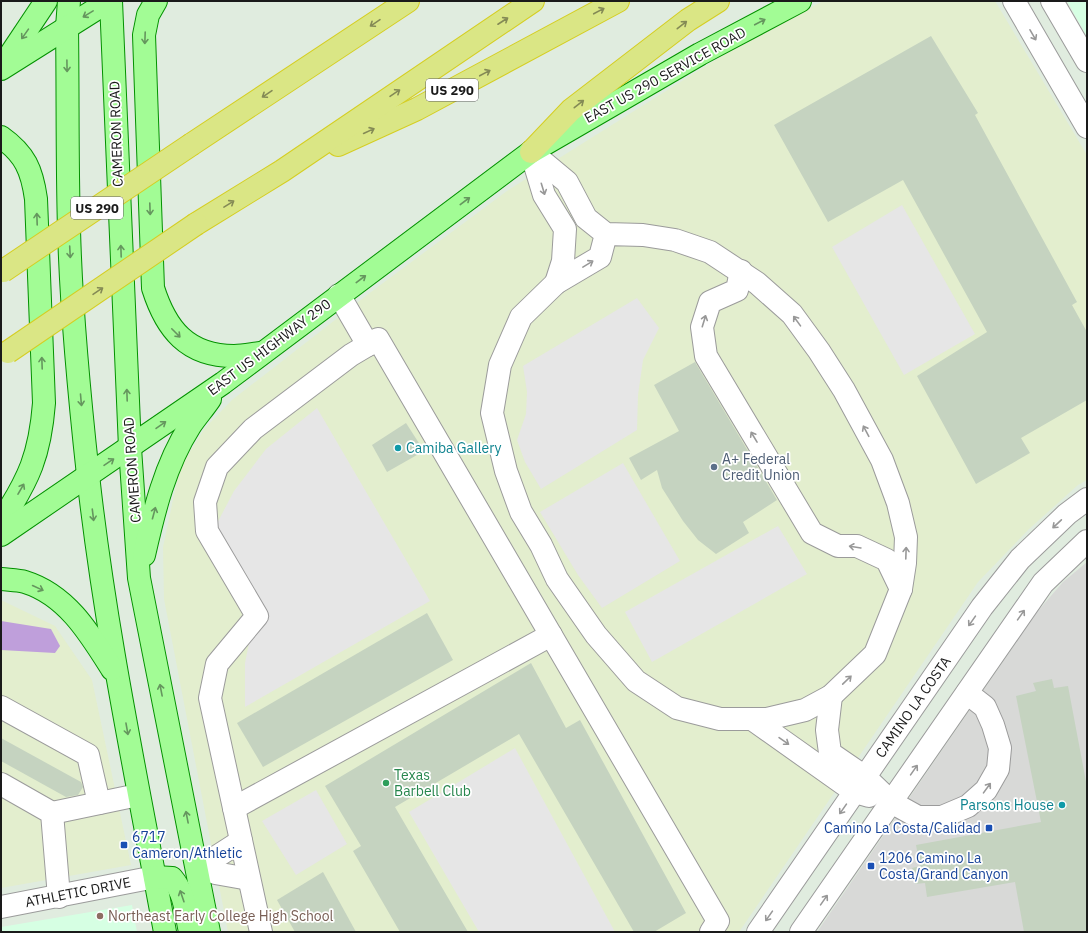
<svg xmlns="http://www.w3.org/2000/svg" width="1088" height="933" font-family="'IBM Plex Sans',sans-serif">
<rect width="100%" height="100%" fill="#e0ecdf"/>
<path fill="#d8d9d7" d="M 1087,562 L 1087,932 L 817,932 L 1037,612 L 1063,582 Z"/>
<g fill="#e3eece">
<path d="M 823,1 L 995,1 L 1087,155 L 1087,480 L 1078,485 L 1029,529 L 978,582 L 739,932 L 228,932 L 164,599 L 163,547 L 180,467 L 205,428 L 232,400 L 371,292 L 507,191 L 736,47 Z"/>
<path d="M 1,600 L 55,626 L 92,680 L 131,865 L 1,888 Z"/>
</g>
<g fill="#d6ffe3">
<path d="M 1067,1 L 1087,1 L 1087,37 Z"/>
<path d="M 132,905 L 137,932 L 1,932 L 1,927 Z"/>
</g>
<g fill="#e6e6e6">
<path d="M 902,205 L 975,334 L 904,375 L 832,247 Z"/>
<path d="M 637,298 L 659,328 L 643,360 L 638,395 L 637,430 L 541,489 L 525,462 L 517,440 L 526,414 L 527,392 L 523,366 Z"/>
<path d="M 317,408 L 430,601 L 245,707 L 245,663 L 251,633 L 214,529 L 234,491 L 266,449 Z"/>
<path d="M 623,463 L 680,561 L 602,608 L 578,575 L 540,512 Z"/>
<path d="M 778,526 L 807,574 L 652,662 L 625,612 Z"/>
<path d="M 515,748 L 615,932 L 479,932 L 409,812 Z"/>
<path d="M 316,790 L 347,844 L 296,875 L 262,821 Z"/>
</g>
<path fill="#bf9fdb" d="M 1,621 L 51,629 L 60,646 L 55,653 L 1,650 Z"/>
<g fill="#c5d3c0">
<path d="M 931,36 L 978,113 L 975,115 L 1077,302 L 1072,305 L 1087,332 L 1087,400 L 1021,438 L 1030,453 L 976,484 L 917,376 L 987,332 L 903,180 L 828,222 L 774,125 Z"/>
<path d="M 695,362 L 777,500 L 743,522 L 749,533 L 716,554 L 698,540 L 683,521 L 662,488 L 657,470 L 641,480 L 629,458 L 679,431 L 654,385 Z"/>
<path d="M 406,423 L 424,451 L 387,472 L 372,445 Z"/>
<path d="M 427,613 L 453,660 L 263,767 L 237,723 Z"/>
<path d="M 531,663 L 566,728 L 580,720 L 686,913 L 654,932 L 634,932 L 519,734 L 395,807 L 468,932 L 400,932 L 353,851 L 361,846 L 325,786 Z"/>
<path d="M 1052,679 L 1054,688 L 1068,686 L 1087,787 L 1087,932 L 1024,932 L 1015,882 L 927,897 L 925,883 L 915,884 L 912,868 L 920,866 L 916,845 L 1041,822 L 1016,696 L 1036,691 L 1033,683 Z"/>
<path d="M 1,738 L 81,782 L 83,787 L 78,795 L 66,797 L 1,761 Z"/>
<path d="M 323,872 L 356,932 L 295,932 L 277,900 Z"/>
</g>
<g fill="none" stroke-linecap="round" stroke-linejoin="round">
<defs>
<g id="minor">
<path d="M 1014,1 L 1087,127"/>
<path d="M 1052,1 L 1087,61"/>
<path d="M 531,152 L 567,182 L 586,218 L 606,234 L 643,235 L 675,240 L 710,252 L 757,283 L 792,314 L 819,351 L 844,390 L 882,460 L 898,503 L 906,537 L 905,563 L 901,589 L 875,654 L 831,696 L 805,710 L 767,719 L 720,719 L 677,708 L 636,681 L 596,635 L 557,579 L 541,545 L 521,512 L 506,471 L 492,413 L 500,365 L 521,317 L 556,283 L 600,257 L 606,234"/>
<path d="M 531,152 L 544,195 L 565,229 L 563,261 L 556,283"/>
<path d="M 741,271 L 737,290 L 710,302 L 702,327 L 706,356 L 812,533 L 838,546 L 857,546 L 887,560 L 901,589"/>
<path d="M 339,295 L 368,345"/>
<path d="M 831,696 L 827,730 L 830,753 L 865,777 L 891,802 L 918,817 L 942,817 L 968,806 L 986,790 L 998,769 L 1000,748 L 993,725 L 985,707 L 967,693"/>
<path d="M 1,707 L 88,755 L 99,803"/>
<path d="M 752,719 L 855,792 L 869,796"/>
<path d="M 1,784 L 52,813 L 59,897"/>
<path d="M 234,808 L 551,635"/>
<path d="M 52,813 L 138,795"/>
<path d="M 208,867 L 213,859 L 241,841"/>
<path d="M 197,869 L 208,867 L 215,873 L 249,879"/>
<path d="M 1,907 L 155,877"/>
<path d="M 261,932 L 210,698 L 217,664 L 257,616 L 207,531 L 205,502 L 217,467 L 253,429 L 351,355 L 378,339 L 718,921 L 711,932"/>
<path d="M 758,932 L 982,607 L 1020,559 L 1067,514 L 1087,499"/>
<path d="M 801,932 L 1043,583 L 1087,541"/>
</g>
<g id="major">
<path d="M 69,1 L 67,27 C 68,94 67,161 69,229 C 71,311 79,393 88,475 C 105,629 137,780 165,932"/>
<path d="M 111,1 L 130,448 L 139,578 L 209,932"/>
<path d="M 156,1 L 148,15 L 144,35 L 153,288 C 166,329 187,356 234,356 C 243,356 252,354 261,353"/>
<path d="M 6,61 L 46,1"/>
<path d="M 1,69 L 109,1"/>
<path d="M 1,137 C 25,154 32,170 36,199 L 44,403 C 40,455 29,479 1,522"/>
<path d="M 1,535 L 223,383 L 531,152 L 700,54 L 800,1"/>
<path d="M 144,555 C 154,511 165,465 190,426 C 196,417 204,408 210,399"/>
<path d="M 1,579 C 9,580 18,580 25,582 C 67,595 90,634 112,669"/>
<path d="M 155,877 L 172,878 C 185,893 186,914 190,932"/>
</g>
<g id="highway">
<path d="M 192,144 L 408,1"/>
<path d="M 338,145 L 417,109 L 618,1"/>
<path d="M 531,152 L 571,110 L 688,20 L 718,1"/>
<path d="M 196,224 L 282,171 L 533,1"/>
</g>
</defs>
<use href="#minor" stroke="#9b9b9b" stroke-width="24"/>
<use href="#major" stroke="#039100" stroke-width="24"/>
<use href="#highway" stroke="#d5ce22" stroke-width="24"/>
<use href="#minor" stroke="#fff" stroke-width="22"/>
<use href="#major" stroke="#a2fc95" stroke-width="22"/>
<use href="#highway" stroke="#dae685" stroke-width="22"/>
<defs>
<g id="highway-bridge">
<path d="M 3,271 L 192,144"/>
<path d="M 8,352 L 196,224"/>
</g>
</defs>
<use href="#highway-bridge" stroke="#d5ce22" stroke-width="24" stroke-linecap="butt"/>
<use href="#highway-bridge" stroke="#dae685" stroke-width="22"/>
</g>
<defs><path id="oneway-shaft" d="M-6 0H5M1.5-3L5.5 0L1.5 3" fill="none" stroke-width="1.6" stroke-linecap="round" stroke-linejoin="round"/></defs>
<g stroke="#848a55">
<use href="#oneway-shaft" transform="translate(599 11) rotate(-28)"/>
<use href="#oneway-shaft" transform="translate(503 21) rotate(-33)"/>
<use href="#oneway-shaft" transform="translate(375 23) rotate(146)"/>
<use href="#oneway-shaft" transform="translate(682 25) rotate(-38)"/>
<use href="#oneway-shaft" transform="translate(485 73) rotate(-28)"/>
<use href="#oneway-shaft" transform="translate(395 93) rotate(-34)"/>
<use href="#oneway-shaft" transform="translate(267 94) rotate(146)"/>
<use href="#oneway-shaft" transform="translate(579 104) rotate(-38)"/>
<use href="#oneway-shaft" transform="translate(369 131) rotate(-25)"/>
<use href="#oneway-shaft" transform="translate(229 204) rotate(-32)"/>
<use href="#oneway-shaft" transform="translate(98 291) rotate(-34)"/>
</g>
<g stroke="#65965e">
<use href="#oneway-shaft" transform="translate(88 14) rotate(149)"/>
<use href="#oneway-shaft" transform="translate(760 22) rotate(-28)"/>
<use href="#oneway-shaft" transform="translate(25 34) rotate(125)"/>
<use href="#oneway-shaft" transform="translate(145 38) rotate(92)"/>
<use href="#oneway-shaft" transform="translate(67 66) rotate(89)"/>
<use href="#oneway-shaft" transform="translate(465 201) rotate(-37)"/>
<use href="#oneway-shaft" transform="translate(150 209) rotate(88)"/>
<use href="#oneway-shaft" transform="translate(37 219) rotate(-92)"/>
<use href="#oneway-shaft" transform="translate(121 251) rotate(-92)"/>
<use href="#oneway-shaft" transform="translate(70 252) rotate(87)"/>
<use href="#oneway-shaft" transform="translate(361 279) rotate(-37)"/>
<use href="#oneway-shaft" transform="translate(176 333) rotate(45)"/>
<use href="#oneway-shaft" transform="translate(42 363) rotate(-92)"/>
<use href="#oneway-shaft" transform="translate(127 395) rotate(-92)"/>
<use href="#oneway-shaft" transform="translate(81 400) rotate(85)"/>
<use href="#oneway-shaft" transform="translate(161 425) rotate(-35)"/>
<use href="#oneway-shaft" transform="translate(109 462) rotate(-34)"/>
<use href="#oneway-shaft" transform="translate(21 489) rotate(-60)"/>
<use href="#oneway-shaft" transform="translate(154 513) rotate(-75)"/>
<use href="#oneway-shaft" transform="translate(93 515) rotate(83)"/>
<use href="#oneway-shaft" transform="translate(38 588) rotate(25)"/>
<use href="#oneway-shaft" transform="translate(161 690) rotate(-101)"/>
<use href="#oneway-shaft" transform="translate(127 729) rotate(80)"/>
<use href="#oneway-shaft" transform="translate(187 817) rotate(-101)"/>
<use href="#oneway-shaft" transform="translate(182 896) rotate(-109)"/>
</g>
<g stroke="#989898">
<use href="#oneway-shaft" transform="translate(1033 35) rotate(60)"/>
<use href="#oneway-shaft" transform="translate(543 189) rotate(73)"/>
<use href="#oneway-shaft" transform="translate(588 264) rotate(-31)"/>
<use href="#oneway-shaft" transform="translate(704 321) rotate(-73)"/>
<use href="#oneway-shaft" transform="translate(797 321) rotate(-126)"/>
<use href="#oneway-shaft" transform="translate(866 431) rotate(-118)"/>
<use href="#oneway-shaft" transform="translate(754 437) rotate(-121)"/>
<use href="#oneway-shaft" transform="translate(1057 524) rotate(137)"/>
<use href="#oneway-shaft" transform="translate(855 547) rotate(-171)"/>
<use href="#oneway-shaft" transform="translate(906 553) rotate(-88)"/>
<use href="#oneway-shaft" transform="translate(1021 615) rotate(-55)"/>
<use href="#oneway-shaft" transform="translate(972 621) rotate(125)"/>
<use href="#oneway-shaft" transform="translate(847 680) rotate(-44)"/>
<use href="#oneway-shaft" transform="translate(784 741) rotate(35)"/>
<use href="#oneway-shaft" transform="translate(914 770) rotate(-55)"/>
<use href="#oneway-shaft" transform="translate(987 788) rotate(-54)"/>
<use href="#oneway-shaft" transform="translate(843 809) rotate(125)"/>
<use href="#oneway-shaft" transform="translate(824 900) rotate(-55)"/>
<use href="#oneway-shaft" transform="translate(769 916) rotate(125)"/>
</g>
<g fill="#0f9aa8" stroke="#fff" stroke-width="1.5">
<circle cx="398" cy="448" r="4"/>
<circle cx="1062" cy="805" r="4"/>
</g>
<circle fill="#5c6f8a" stroke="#fff" stroke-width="1.5" cx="714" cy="467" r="4"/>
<circle fill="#2e9e5b" stroke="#fff" stroke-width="1.5" cx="386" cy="783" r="4"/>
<g fill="#1a4fb4" stroke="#fff" stroke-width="1.5">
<rect x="985" y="824" width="8" height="8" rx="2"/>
<rect x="120" y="841" width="8" height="8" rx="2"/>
<rect x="867" y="862" width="8" height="8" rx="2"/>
</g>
<circle fill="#8d6e63" stroke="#fff" stroke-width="1.5" cx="100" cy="916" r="4"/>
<g text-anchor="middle" stroke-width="3.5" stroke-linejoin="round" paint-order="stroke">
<g fill="#fff" stroke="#5f5f5f" stroke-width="1">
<rect x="426" y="79" width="52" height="22" rx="3"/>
<rect x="71" y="197" width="52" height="22" rx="3"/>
</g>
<g font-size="13" font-weight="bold" fill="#1a1a1a">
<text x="452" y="95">US 290</text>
<text x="97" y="213">US 290</text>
</g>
<g font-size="14" fill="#1a1a1a" stroke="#fff">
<text transform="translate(665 75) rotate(-29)" y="5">EAST US 290 SERVICE ROAD</text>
<text transform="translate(116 134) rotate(-92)" y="5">CAMERON ROAD</text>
<text transform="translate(269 347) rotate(-37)" y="5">EAST US HIGHWAY 290</text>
<text transform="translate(132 470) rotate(-94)" y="5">CAMERON ROAD</text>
<text transform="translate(913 707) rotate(-55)" y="5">CAMINO LA COSTA</text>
<text transform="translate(78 892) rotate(-11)" y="5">ATHLETIC DRIVE</text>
</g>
<g font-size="14" fill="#0d838f" stroke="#fff" text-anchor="start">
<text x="406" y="453">Camiba Gallery</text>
<text x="1054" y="810" text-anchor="end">Parsons House</text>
</g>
<g font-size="14" fill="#4e5e75" stroke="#fff" text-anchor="start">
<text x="722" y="464">A+ Federal<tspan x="722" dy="16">Credit Union</tspan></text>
</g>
<g font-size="14" fill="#27864d" stroke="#fff" text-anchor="start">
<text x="394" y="780">Texas<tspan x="394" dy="16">Barbell Club</tspan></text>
</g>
<g font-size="14" fill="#164399" stroke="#fff" text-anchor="start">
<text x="981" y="833" text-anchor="end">Camino La Costa/Calidad</text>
<text x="132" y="842">6717<tspan x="132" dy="16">Cameron/Athletic</tspan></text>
<text x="879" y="863">1206 Camino La<tspan x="879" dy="16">Costa/Grand Canyon</tspan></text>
</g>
<g font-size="14" fill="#785e54" stroke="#fff" text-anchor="start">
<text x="108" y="921">Northeast Early College High School</text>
</g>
</g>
<rect width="1088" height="933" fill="none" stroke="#1a1a1a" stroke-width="4"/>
</svg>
